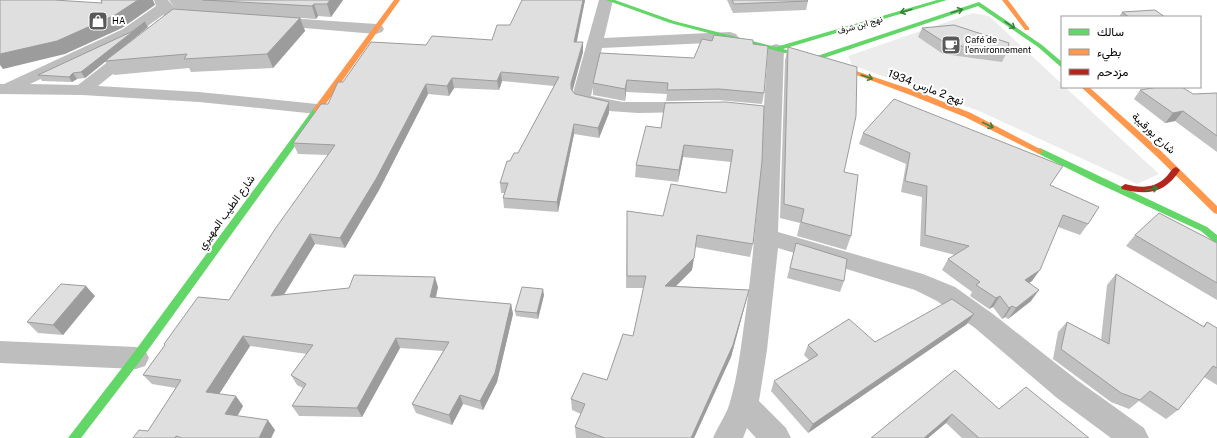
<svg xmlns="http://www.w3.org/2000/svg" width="1217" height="438" font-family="'Public Sans',Vazirmatn,sans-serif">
<rect width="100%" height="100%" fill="#fff"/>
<path fill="#ececec" d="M 973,13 L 989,16 L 1062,84 L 1062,87 L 1065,87 L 1159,174 L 1137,184 L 979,111 L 852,65 L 848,56 Z"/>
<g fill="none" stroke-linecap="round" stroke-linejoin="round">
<g fill="#bebebe" fill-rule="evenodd">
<path d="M 154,0 L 168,0 L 177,10 L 202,14 L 205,17 L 202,20 C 191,23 173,22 163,15 L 135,35 L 30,84 L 78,85 L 127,47 L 133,45 L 139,47 L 141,50 L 139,53 L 98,86 L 199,92 L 317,104 L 323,105 L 326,109 L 323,113 L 317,114 L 199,102 L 82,95 L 0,94 L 0,84 L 4,84 L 123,29 L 156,6 Z"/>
<path d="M 599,0 L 613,0 L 604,38 L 730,32 L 736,34 L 738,37 L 736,40 L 730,42 L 602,48 L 591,96 L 623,102 L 695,102 L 701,103 L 704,107 L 701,111 L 695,112 L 638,113 L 609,111 L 576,103 L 573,99 L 573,93 Z"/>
<path d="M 273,17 L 376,24 L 382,26 L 384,29 L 382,32 L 376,34 L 268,25 L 265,22 L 268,19 Z"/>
<path d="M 776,44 L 782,46 L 784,49 L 778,232 L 923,274 L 955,287 L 993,314 L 1077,380 L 1144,428 L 1149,438 L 1111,438 L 1057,398 L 975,328 L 937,301 L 915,290 L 778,248 L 767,350 L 759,401 L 786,428 L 791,438 L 756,438 L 747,428 L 743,438 L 713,438 C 718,426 727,414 730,402 C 738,375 741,346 745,318 C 758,229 761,139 768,49 L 770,46 Z"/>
<path d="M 0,341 L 136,347 L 145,350 L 149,358 L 145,366 L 136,369 L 0,363 Z"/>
</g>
<g fill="#63d668" fill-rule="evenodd">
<path d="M 606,0 L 615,0 L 674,21 L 776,47 L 937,0 L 947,0 L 783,49 L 814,57 L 979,2 L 1042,45 L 1062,62 L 1062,68 L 1038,47 L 978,6 L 821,59 L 855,71 L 855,73 L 853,74 L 812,60 L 670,23 Z"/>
<path d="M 314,108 L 320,108 L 321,110 L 140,361 L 81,438 L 68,438 L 132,355 Z"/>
<path d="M 1040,148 L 1207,227 L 1217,235 L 1217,243 L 1214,242 L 1201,231 L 1097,183 L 1037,153 L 1036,151 L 1037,149 Z"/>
</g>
<g fill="#ff974d" fill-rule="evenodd">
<path d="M 394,0 L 400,0 L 320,112 L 314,112 L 314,108 Z"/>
<path d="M 1002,0 L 1008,0 L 1029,28 L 1029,30 L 1025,30 Z"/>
<path d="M 853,70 L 919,92 L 971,113 L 1044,151 L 1040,154 L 1037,153 L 965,117 L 913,96 L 851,73 L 851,71 Z"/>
<path d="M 1081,87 L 1089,87 L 1160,150 L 1217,206 L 1217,214 L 1214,213 L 1154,154 Z"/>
</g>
<path fill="#b3261e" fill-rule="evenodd" d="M 1176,167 L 1180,170 C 1165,193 1148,196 1122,189 L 1121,187 L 1125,184 C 1141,188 1155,189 1167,176 C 1170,173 1171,169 1176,167 Z"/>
</g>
<g fill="#c0c0c0">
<path d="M 169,0 L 343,0 L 331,17 L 318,16 L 316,19 L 301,18 L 305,31 L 273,68 L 191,72 L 189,68 L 114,75 L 105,61 L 178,10 L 175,8 Z"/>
<path d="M 585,0 L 576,42 L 583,42 L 583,52 L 572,90 L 575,94 L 609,102 L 609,113 L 599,138 L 574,134 L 558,212 L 504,208 L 503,198 L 504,193 L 501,193 L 500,183 L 510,161 L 518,153 L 554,86 L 502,81 L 499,90 L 454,88 L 449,96 L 428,94 L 379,190 L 345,248 L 315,244 L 284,295 L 438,287 L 436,298 L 511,304 L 513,314 L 497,382 L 483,410 L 463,404 L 452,425 L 416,413 L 412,404 L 443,351 L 400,348 L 362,417 L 299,416 L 292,406 L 303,388 L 297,385 L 291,375 L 307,354 L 250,346 L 219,394 L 243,406 L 237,416 L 275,430 L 271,438 L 133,438 L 148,431 L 176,388 L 152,384 L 143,375 L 165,345 L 164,344 L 229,300 L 328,155 L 298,154 L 293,143 L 328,104 L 343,82 L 426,45 L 492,40 L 510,25 Z"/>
<path d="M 727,0 L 807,0 L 808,1 L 806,10 L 733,13 Z"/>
<path d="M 1122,12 L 1165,17 L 1119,17 Z"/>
<path d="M 148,27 L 85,78 L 77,79 L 72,82 L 42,81 L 38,75 Z"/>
<path d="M 922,28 L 1007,52 L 1002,62 L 943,54 L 918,37 Z"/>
<path d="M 712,41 L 753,44 L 764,93 L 762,104 L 718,100 L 666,101 L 667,94 L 626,92 L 625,101 L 593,95 L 593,83 L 694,58 Z"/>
<path d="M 788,47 L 844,172 L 851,236 L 846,250 L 797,236 L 800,223 L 780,218 L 785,60 Z"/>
<path d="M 1140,90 L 1193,94 L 1217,93 L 1217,152 L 1175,121 L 1165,123 L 1134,99 Z"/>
<path d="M 726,102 L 753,244 L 750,257 L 695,247 L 692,270 L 676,286 L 749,290 L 731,357 L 694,438 L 576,438 L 575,427 L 581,414 L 572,410 L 571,399 L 607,380 L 633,336 L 644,288 L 626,288 L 627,223 L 663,216 L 726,193 L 731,162 L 683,157 L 678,182 L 635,177 L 636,165 L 661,128 Z"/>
<path d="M 863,133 L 1050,185 L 1088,224 L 1080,235 L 1058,227 L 1032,281 L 1029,283 L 1031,301 L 1008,319 L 1005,317 L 1002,319 L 993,307 L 989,309 L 970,296 L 972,292 L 942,270 L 948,259 L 955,255 L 920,246 L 922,197 L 901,192 L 906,164 L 859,144 Z"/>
<path d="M 1135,235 L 1217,243 L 1217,300 L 1126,246 Z"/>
<path d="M 796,243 L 844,281 L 840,292 L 787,278 Z"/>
<path d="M 1116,274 L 1203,326 L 1207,322 L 1217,328 L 1217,385 L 1204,377 L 1178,410 L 1166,419 L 1139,401 L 1129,409 L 1111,402 L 1053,359 L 1058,332 L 1067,322 L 1101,340 L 1107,285 Z"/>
<path d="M 544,295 L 538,319 L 516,316 L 515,311 Z"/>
<path d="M 95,296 L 63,335 L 38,333 L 27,322 Z"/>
<path d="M 967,324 L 808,433 L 771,391 L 774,381 L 809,360 L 804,355 L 808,345 L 875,342 Z"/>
<path d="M 955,370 L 999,409 L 1089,438 L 962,438 L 946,423 L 928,438 L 871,438 Z"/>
</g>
<g fill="#9c9c9c">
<path d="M 138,0 L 153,0 L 155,5 L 122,28 L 65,54 L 3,69 L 0,65 L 0,54 Z"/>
<path d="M 330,0 L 343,0 L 331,17 L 327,4 Z"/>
<path d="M 583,0 L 585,0 L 575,51 L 574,42 Z"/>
<path d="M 314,4 L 318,16 L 316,19 L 312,6 Z"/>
<path d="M 300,18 L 305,31 L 273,68 L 267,54 Z"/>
<path d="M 145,22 L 148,27 L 85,78 L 81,72 Z"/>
<path d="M 583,42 L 583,52 L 572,93 L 571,83 Z"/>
<path d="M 501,72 L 502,81 L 499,90 L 497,81 Z"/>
<path d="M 73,73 L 77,79 L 72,82 L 69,77 Z"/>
<path d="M 452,78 L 454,88 L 449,96 L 447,86 Z"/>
<path d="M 627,80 L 626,92 L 625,101 L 625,89 Z"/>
<path d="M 426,84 L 428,94 L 379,190 L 345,248 L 340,238 Z"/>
<path d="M 609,102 L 609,113 L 599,138 L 598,128 Z"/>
<path d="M 1183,111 L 1175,121 L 1165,123 L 1173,113 Z"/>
<path d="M 574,124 L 574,134 L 558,212 L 557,202 Z"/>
<path d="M 684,145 L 683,157 L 678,182 L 679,170 Z"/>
<path d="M 310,234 L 315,244 L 276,307 L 271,296 Z"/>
<path d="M 694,258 L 692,270 L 664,298 L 665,286 Z"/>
<path d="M 1040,270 L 1032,281 L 1017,291 L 1025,280 Z"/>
<path d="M 435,277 L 438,287 L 433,308 L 430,297 Z"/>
<path d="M 86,286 L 95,296 L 63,335 L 53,325 Z"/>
<path d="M 543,289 L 544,295 L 538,319 L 537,313 Z"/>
<path d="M 749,290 L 731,357 L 694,438 L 691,438 Z"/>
<path d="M 1039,290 L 1031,301 L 1008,319 L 1016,308 Z"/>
<path d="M 1000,296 L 993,307 L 989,309 L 996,298 Z"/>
<path d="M 511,304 L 513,314 L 497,382 L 483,410 L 480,401 Z"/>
<path d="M 1012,306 L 1005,317 L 1002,319 L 1009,308 Z"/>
<path d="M 974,314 L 967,324 L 808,433 L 813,424 Z"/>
<path d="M 243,336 L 250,346 L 214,402 L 206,392 Z"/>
<path d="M 396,338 L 400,348 L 362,417 L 357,408 Z"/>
<path d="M 460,395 L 463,404 L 452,425 L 449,415 Z"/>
<path d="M 236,396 L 243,406 L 233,424 L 225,414 Z"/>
<path d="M 952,414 L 946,423 L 928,438 L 924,438 Z"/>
<path d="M 268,420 L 275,430 L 271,438 L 259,438 Z"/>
</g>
<g fill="#dfdfdf" stroke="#9c9c9c">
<path d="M 0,0 L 54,0 L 102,3 L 101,0 L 138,0 L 115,15 L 57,41 L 0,54 Z"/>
<path d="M 203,0 L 330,0 L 327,4 L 314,4 L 312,6 Z"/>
<path d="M 522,0 L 583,0 L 574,42 L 583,42 L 571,83 L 571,89 L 575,94 L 609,102 L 598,128 L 574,124 L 557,202 L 503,198 L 508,183 L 500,183 L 507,161 L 510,161 L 514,153 L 518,153 L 559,77 L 501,72 L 497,81 L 452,78 L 447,86 L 426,84 L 376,179 L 340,238 L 310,234 L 271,296 L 349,288 L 354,275 L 435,277 L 430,297 L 511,304 L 495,373 L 480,401 L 460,395 L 449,415 L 412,404 L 449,342 L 396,338 L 357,408 L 292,406 L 306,384 L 291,375 L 313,345 L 243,336 L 206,392 L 236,396 L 225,414 L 268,420 L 259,438 L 182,438 L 176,436 L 175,438 L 133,438 L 139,430 L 148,431 L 181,380 L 143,375 L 165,345 L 164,344 L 198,297 L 229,300 L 275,229 L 335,145 L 293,143 L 321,104 L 328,104 L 338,82 L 343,82 L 371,42 L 426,45 L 432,36 L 492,40 L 497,25 L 510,25 Z"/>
<path d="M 732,0 L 807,0 L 808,1 L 734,4 Z"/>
<path d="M 173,9 L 300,18 L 267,54 L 184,59 L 187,54 L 105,61 Z"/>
<path d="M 1155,10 L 1165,17 L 1129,17 L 1122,12 Z"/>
<path d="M 145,22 L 81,72 L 73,73 L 69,77 L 38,75 L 133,31 Z"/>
<path d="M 954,25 L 1009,43 L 1007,52 L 947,44 L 922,28 Z"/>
<path d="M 714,35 L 753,40 L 753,44 L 768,46 L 764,93 L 719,89 L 667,90 L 668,83 L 627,80 L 625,89 L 593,83 L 600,53 L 694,58 L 702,39 L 712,41 Z"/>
<path d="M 788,47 L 857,67 L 856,116 L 844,172 L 858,175 L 851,236 L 801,222 L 804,209 L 784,204 Z"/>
<path d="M 1158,87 L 1182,87 L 1193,94 L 1217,93 L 1217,136 L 1183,111 L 1173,113 L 1140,90 Z"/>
<path d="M 894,99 L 1063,166 L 1050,185 L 1099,207 L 1088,224 L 1063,215 L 1040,270 L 1025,280 L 1039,290 L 1016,308 L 1012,306 L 1009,308 L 1000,296 L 996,298 L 976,285 L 980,282 L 948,259 L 969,246 L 925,235 L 927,186 L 905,181 L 910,153 L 863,133 Z"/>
<path d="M 726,102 L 764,106 L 762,161 L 753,244 L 697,235 L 694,258 L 665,286 L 749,290 L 733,345 L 691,438 L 605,438 L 575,427 L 585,404 L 571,399 L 583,373 L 607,380 L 623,334 L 633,336 L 646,276 L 627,276 L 627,211 L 663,216 L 671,184 L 726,193 L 733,150 L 684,145 L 679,170 L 636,165 L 646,126 L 661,128 L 665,103 Z"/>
<path d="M 1159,213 L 1217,243 L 1217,283 L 1135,235 Z"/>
<path d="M 796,243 L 847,259 L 844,281 L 790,268 Z"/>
<path d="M 1116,274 L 1204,327 L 1207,322 L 1217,328 L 1217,368 L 1213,366 L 1178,410 L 1150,391 L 1140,400 L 1121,393 L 1061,349 L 1067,322 L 1109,344 Z"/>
<path d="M 61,284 L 86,286 L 53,325 L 27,322 Z"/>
<path d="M 522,287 L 543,289 L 537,313 L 515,311 Z"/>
<path d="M 952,299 L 974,314 L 813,424 L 774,381 L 818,355 L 808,345 L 849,319 L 875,342 Z"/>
<path d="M 955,370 L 999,409 L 1026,387 L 1089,438 L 979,438 L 952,414 L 924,438 L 871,438 Z"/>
</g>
<defs><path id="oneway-shaft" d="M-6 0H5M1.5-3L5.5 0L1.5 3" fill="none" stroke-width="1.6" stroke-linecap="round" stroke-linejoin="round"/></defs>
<g stroke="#3b803e">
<use href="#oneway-shaft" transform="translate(906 11) rotate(164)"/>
<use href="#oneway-shaft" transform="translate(957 11) rotate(-18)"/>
<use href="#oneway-shaft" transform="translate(1010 25) rotate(34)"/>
<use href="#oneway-shaft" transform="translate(867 77) rotate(19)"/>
<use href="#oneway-shaft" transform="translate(988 125) rotate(26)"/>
<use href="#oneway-shaft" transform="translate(1152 189) rotate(-12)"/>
</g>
<defs>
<symbol id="shop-square" viewBox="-11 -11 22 22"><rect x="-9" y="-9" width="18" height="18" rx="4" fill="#595959" stroke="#fff"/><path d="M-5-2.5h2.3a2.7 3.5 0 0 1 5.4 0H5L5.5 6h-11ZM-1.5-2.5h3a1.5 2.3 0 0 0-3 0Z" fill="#fff"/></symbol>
<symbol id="cafe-square" viewBox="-11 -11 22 22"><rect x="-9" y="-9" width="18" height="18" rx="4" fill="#595959" stroke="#fff"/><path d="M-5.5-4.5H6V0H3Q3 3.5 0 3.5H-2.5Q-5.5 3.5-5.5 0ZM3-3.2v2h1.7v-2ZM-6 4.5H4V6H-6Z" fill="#fff"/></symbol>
</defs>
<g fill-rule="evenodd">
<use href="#shop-square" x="87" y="10" width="22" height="22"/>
<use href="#cafe-square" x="940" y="34" width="22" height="22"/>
</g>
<g text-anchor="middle" stroke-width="4" stroke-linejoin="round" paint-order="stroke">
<g font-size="9" fill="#000" stroke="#fff" text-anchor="start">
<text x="112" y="24">HA</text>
<text x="965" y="43">Café de<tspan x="965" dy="10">l'environnement</tspan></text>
</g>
<g font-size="9" fill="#000" stroke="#fff">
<text transform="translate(860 25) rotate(-16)" y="3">نهج ابن شرف</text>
</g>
<g font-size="11" fill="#000" stroke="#fff">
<text transform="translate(926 87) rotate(21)" y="4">نهج 2 مارس 1934</text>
<text transform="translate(1154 133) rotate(43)" y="4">شارع بورقيبة</text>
<text transform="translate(226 212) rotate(-54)" y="4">شارع الطيب المهيري</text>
</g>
</g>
<rect x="1061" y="16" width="140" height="72" fill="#ffffff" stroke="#999999"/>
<rect x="1069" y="29" width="20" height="6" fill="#63d668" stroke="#999999"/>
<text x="1097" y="36" font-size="12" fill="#000000">سالك</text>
<rect x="1069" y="49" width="20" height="6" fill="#ff974d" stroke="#999999"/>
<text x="1097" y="56" font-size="12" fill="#000000">بطيء</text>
<rect x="1069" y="69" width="20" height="6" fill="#b3261e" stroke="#999999"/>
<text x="1097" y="76" font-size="12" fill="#000000">مزدحم</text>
</svg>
